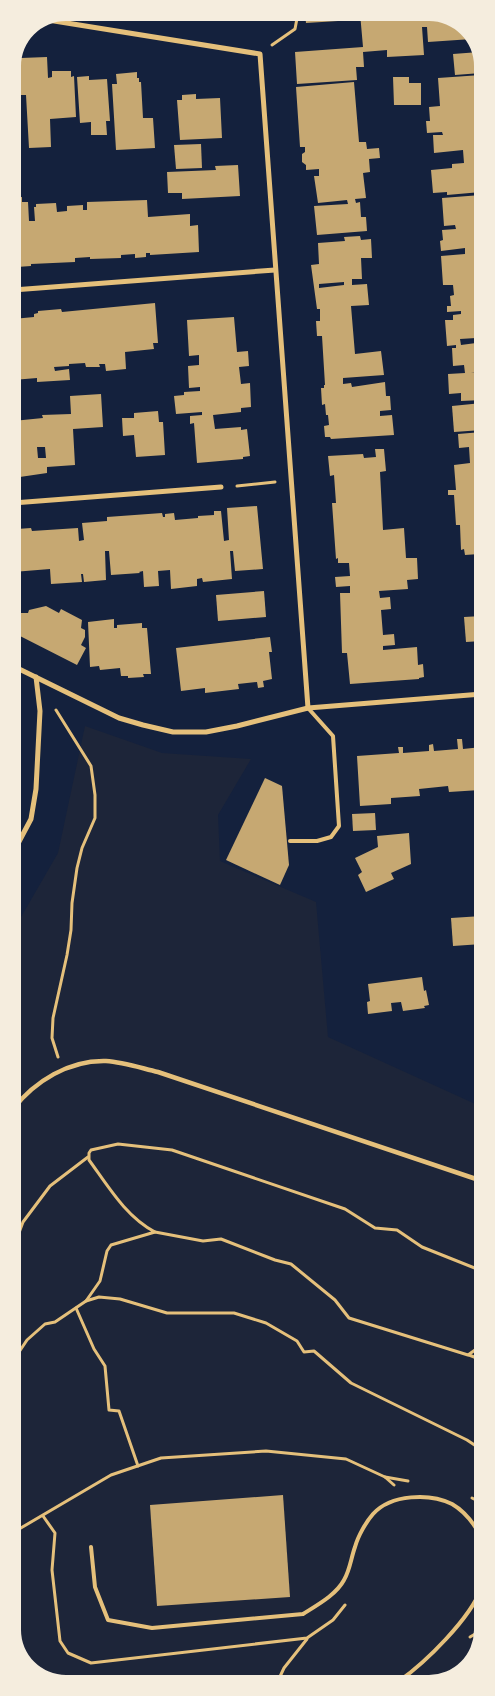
<svg xmlns="http://www.w3.org/2000/svg" width="495" height="1696" font-family="Arial,sans-serif">
<rect width="100%" height="100%" fill="#14213d"/>
<path fill="#1d2539" d="M 85,726 L 162,753 L 251,759 L 218,815 L 220,861 L 316,902 L 328,1037 L 482,1107 L 482,1630 L 471,1663 L 439,1682 L 60,1683 L 31,1670 L 14,1640 L 13,931 L 58,853 Z"/>
<g fill="#c6a872" fill-rule="evenodd">
<path d="M 235,13 L 278,13 L 277,21 L 235,15 Z"/>
<path d="M 305,13 L 354,13 L 354,20 L 306,23 Z"/>
<path d="M 360,13 L 435,13 L 464,26 L 472,39 L 428,42 L 427,27 L 422,27 L 424,55 L 387,57 L 387,50 L 363,52 L 364,67 L 356,67 L 357,80 L 297,84 L 295,52 L 363,47 Z"/>
<path d="M 479,52 L 481,56 L 481,73 L 455,75 L 453,54 Z"/>
<path d="M 47,57 L 48,78 L 52,77 L 52,71 L 71,71 L 71,77 L 74,76 L 76,117 L 50,119 L 51,147 L 29,148 L 26,95 L 18,95 L 16,71 L 14,71 L 19,146 L 13,146 L 13,66 L 16,59 L 16,65 L 21,65 L 21,58 Z"/>
<path d="M 137,72 L 137,78 L 139,78 L 139,82 L 141,82 L 143,118 L 153,118 L 155,148 L 116,150 L 112,84 L 117,84 L 116,74 Z"/>
<path d="M 481,75 L 481,192 L 447,195 L 447,192 L 433,193 L 431,170 L 452,168 L 452,164 L 464,163 L 463,150 L 434,153 L 433,135 L 443,135 L 442,132 L 427,133 L 426,121 L 430,121 L 429,107 L 440,106 L 438,78 Z"/>
<path d="M 89,76 L 89,80 L 107,79 L 110,121 L 106,121 L 107,135 L 91,135 L 91,122 L 80,123 L 77,77 Z"/>
<path d="M 393,77 L 409,77 L 409,83 L 421,83 L 421,105 L 394,105 Z"/>
<path d="M 354,82 L 359,142 L 366,142 L 367,149 L 379,148 L 380,158 L 369,159 L 370,172 L 363,173 L 366,198 L 355,199 L 356,203 L 360,202 L 361,217 L 366,217 L 367,231 L 317,235 L 314,206 L 348,204 L 347,200 L 318,203 L 314,176 L 319,176 L 319,169 L 306,170 L 306,165 L 302,162 L 302,154 L 305,152 L 305,147 L 300,147 L 296,87 Z"/>
<path d="M 196,94 L 196,99 L 220,98 L 222,138 L 180,140 L 177,100 L 182,100 L 182,95 Z"/>
<path d="M 201,144 L 202,168 L 176,169 L 174,145 Z"/>
<path d="M 238,165 L 240,196 L 182,199 L 182,193 L 168,193 L 167,172 L 216,170 L 215,166 Z"/>
<path d="M 481,195 L 482,309 L 475,309 L 475,313 L 482,312 L 482,372 L 471,373 L 482,373 L 482,400 L 461,401 L 461,393 L 449,394 L 448,374 L 465,373 L 464,365 L 453,366 L 452,348 L 456,348 L 456,345 L 447,346 L 445,320 L 453,320 L 453,315 L 461,314 L 461,311 L 447,312 L 447,306 L 451,306 L 450,296 L 454,295 L 453,285 L 443,285 L 441,256 L 465,254 L 465,248 L 441,251 L 440,241 L 443,240 L 442,230 L 456,229 L 455,225 L 444,226 L 442,198 ZM 476,338 L 476,343 L 461,345 L 460,339 Z"/>
<path d="M 22,197 L 22,202 L 28,202 L 29,221 L 35,221 L 34,207 L 36,207 L 36,204 L 56,203 L 57,212 L 67,211 L 67,206 L 83,205 L 83,210 L 87,210 L 87,202 L 147,200 L 148,217 L 190,214 L 190,226 L 198,225 L 199,252 L 150,255 L 150,253 L 146,253 L 146,257 L 135,258 L 135,254 L 121,255 L 121,258 L 90,259 L 90,257 L 75,258 L 75,262 L 31,264 L 31,266 L 17,267 L 17,261 L 13,261 L 13,198 Z"/>
<path d="M 360,236 L 361,240 L 371,239 L 372,258 L 361,258 L 362,279 L 352,279 L 352,285 L 367,284 L 369,305 L 351,306 L 355,354 L 381,351 L 384,375 L 343,378 L 343,384 L 351,383 L 352,387 L 385,382 L 386,396 L 390,396 L 391,410 L 380,411 L 380,416 L 392,415 L 394,435 L 331,439 L 330,437 L 325,437 L 324,426 L 329,425 L 328,415 L 326,415 L 325,404 L 322,405 L 321,388 L 324,388 L 324,385 L 325,385 L 322,336 L 317,336 L 316,321 L 320,321 L 320,309 L 317,309 L 311,265 L 319,264 L 318,243 L 345,241 L 344,237 ZM 344,282 L 344,285 L 319,288 L 319,284 Z"/>
<path d="M 155,303 L 158,343 L 153,343 L 154,349 L 125,352 L 126,369 L 106,371 L 105,364 L 99,364 L 100,367 L 86,367 L 85,363 L 69,364 L 69,366 L 54,367 L 55,371 L 69,369 L 70,380 L 37,382 L 37,378 L 13,380 L 13,319 L 34,317 L 34,314 L 38,313 L 38,311 L 61,309 L 62,312 Z"/>
<path d="M 234,317 L 237,352 L 248,351 L 249,366 L 239,367 L 241,384 L 250,383 L 251,407 L 241,408 L 241,412 L 213,415 L 215,429 L 241,427 L 241,430 L 247,429 L 250,456 L 243,457 L 243,459 L 197,463 L 194,423 L 190,424 L 190,416 L 202,415 L 202,412 L 176,414 L 174,396 L 184,395 L 184,392 L 200,391 L 200,387 L 189,388 L 188,366 L 199,365 L 199,355 L 189,356 L 187,320 Z"/>
<path d="M 101,394 L 103,427 L 73,429 L 75,465 L 47,467 L 47,473 L 13,478 L 13,421 L 43,418 L 42,415 L 71,414 L 70,396 ZM 37,447 L 45,447 L 46,458 L 38,458 Z"/>
<path d="M 482,403 L 482,430 L 454,432 L 452,406 Z"/>
<path d="M 158,411 L 159,422 L 163,422 L 165,455 L 136,457 L 134,435 L 123,436 L 122,418 L 134,418 L 134,413 Z"/>
<path d="M 482,432 L 482,571 L 480,571 L 479,554 L 465,555 L 464,549 L 461,550 L 460,525 L 456,525 L 454,495 L 448,495 L 448,490 L 456,490 L 454,465 L 470,463 L 469,447 L 459,448 L 458,434 Z"/>
<path d="M 375,449 L 384,449 L 386,471 L 380,472 L 383,530 L 404,528 L 406,558 L 417,558 L 418,579 L 407,580 L 408,589 L 379,591 L 380,598 L 390,597 L 391,609 L 381,610 L 383,635 L 394,634 L 395,645 L 383,646 L 383,650 L 417,647 L 418,665 L 423,664 L 424,677 L 419,678 L 419,679 L 350,684 L 347,653 L 342,653 L 340,593 L 350,593 L 350,586 L 336,587 L 335,577 L 350,576 L 349,563 L 338,563 L 338,558 L 336,559 L 332,503 L 336,503 L 334,475 L 330,476 L 328,456 L 363,454 L 364,458 L 376,457 Z"/>
<path d="M 257,506 L 263,569 L 235,571 L 233,551 L 230,551 L 232,579 L 203,582 L 202,578 L 197,579 L 197,586 L 171,589 L 170,570 L 158,571 L 159,586 L 144,587 L 143,571 L 139,572 L 140,573 L 111,575 L 109,551 L 105,551 L 106,580 L 84,582 L 83,574 L 81,574 L 82,582 L 51,584 L 50,569 L 13,572 L 13,531 L 17,531 L 17,529 L 31,528 L 32,531 L 78,528 L 79,541 L 84,540 L 82,523 L 107,521 L 107,517 L 162,513 L 163,517 L 165,517 L 165,514 L 174,513 L 175,520 L 198,518 L 198,516 L 214,515 L 214,511 L 221,511 L 224,541 L 229,540 L 227,508 Z"/>
<path d="M 264,591 L 266,617 L 218,621 L 216,595 Z"/>
<path d="M 46,606 L 59,613 L 61,609 L 82,620 L 81,628 L 85,630 L 85,637 L 81,645 L 86,648 L 77,665 L 20,636 L 21,633 L 13,629 L 13,613 L 28,613 L 29,610 Z"/>
<path d="M 482,616 L 482,641 L 466,642 L 464,617 Z"/>
<path d="M 114,619 L 114,628 L 117,628 L 117,625 L 142,623 L 142,628 L 147,628 L 151,674 L 143,674 L 144,677 L 128,678 L 128,676 L 121,676 L 120,668 L 100,670 L 99,666 L 90,667 L 88,622 Z"/>
<path d="M 270,637 L 272,652 L 269,652 L 272,679 L 263,681 L 264,687 L 258,688 L 257,682 L 238,684 L 239,689 L 205,693 L 205,688 L 181,691 L 176,648 Z"/>
<path d="M 457,739 L 462,739 L 463,749 L 482,747 L 482,798 L 481,798 L 480,790 L 449,792 L 448,786 L 419,789 L 420,796 L 391,798 L 391,804 L 360,806 L 357,756 L 399,753 L 398,747 L 403,747 L 403,753 L 429,751 L 429,745 L 433,744 L 434,751 L 458,749 Z"/>
<path d="M 265,778 L 282,786 L 289,865 L 280,885 L 226,860 Z"/>
<path d="M 375,813 L 376,830 L 353,831 L 352,814 Z"/>
<path d="M 409,833 L 411,864 L 391,873 L 394,879 L 366,892 L 358,875 L 362,872 L 355,858 L 378,847 L 377,836 Z"/>
<path d="M 482,916 L 482,944 L 453,946 L 451,918 Z"/>
<path d="M 422,977 L 424,991 L 426,990 L 429,1005 L 424,1006 L 425,1008 L 403,1011 L 401,1002 L 391,1003 L 392,1011 L 368,1014 L 367,1002 L 370,1001 L 368,984 Z"/>
<path d="M 283,1495 L 290,1597 L 157,1606 L 150,1505 Z"/>
</g>
<g fill="none" stroke-linecap="round" stroke-linejoin="round">
<g stroke="#e5c07b" stroke-width="3">
<path d="M 272,45 L 295,29 L 298,13"/>
<path d="M 237,486 L 275,482"/>
<path d="M 56,710 L 91,766 L 95,795 L 95,818 L 82,848 L 77,868 L 72,903 L 71,930 L 67,955 L 53,1018 L 52,1038 L 58,1057"/>
<path d="M 155,1232 L 203,1241 L 221,1239 L 275,1260 L 291,1264 L 335,1300 L 349,1318 L 468,1355 L 482,1345"/>
<path d="M 13,1249 L 23,1222 L 50,1186 L 88,1157"/>
<path d="M 86,1301 L 100,1281 L 107,1251 L 111,1245 L 155,1232 C 126,1217 108,1186 89,1160 L 89,1153 L 91,1150 L 118,1144 L 172,1150 L 345,1209 L 375,1228 L 397,1230 L 422,1247 L 482,1271"/>
<path d="M 76,1308 L 94,1349 L 105,1366 L 109,1410 L 119,1411 L 138,1466"/>
<path d="M 469,1355 L 482,1360"/>
<path d="M 13,1361 L 27,1340 L 45,1324 L 55,1322 L 86,1301 L 99,1297 L 120,1299 L 167,1313 L 234,1313 L 266,1323 L 297,1341 L 304,1352 L 314,1351 L 351,1383 L 467,1440 L 482,1450"/>
<path d="M 385,1477 L 408,1481"/>
<path d="M 472,1498 L 482,1503"/>
<path d="M 43,1516 L 55,1533 L 52,1570 L 60,1641 L 68,1653 L 91,1663 L 307,1638 L 333,1620 L 345,1605"/>
<path d="M 14,1532 L 111,1475 L 161,1458 L 266,1451 L 346,1459 L 385,1477 L 394,1485"/>
<path d="M 470,1637 L 482,1630"/>
<path d="M 277,1683 L 284,1668 L 307,1639"/>
</g>
<g stroke="#e5c07b" stroke-width="4">
<path d="M 290,841 L 317,841 L 331,837 L 339,826 L 333,736 L 308,708"/>
<path d="M 91,1547 L 95,1587 L 108,1620 L 152,1628 L 303,1614 C 317,1605 336,1595 344,1580 C 350,1570 351,1558 355,1547 C 358,1536 366,1522 373,1514 C 391,1494 430,1493 452,1504 C 466,1512 475,1525 482,1538"/>
<path d="M 398,1682 C 426,1662 470,1619 482,1587"/>
</g>
<path stroke="#e5c07b" stroke-width="4.5" d="M 13,1109 C 35,1081 69,1060 106,1061 C 123,1062 141,1068 158,1072 L 482,1181"/>
<g stroke="#e5c07b" stroke-width="5">
<path d="M 48,20 L 260,54 L 308,708"/>
<path d="M 13,290 L 275,270"/>
<path d="M 13,503 L 221,487"/>
<path d="M 13,666 L 119,718 L 143,725 L 173,732 L 206,732 L 237,726 L 308,708 L 482,694"/>
<path d="M 13,853 L 31,819 L 36,789 L 40,711 L 36,677"/>
</g>
</g>
<path d="M0 0H495V1696H0ZM66 21H429A45 45 0 0 1 474 66V1630A45 45 0 0 1 429 1675H66A45 45 0 0 1 21 1630V66A45 45 0 0 1 66 21Z" fill="#f5edde" fill-rule="evenodd"/>
</svg>
